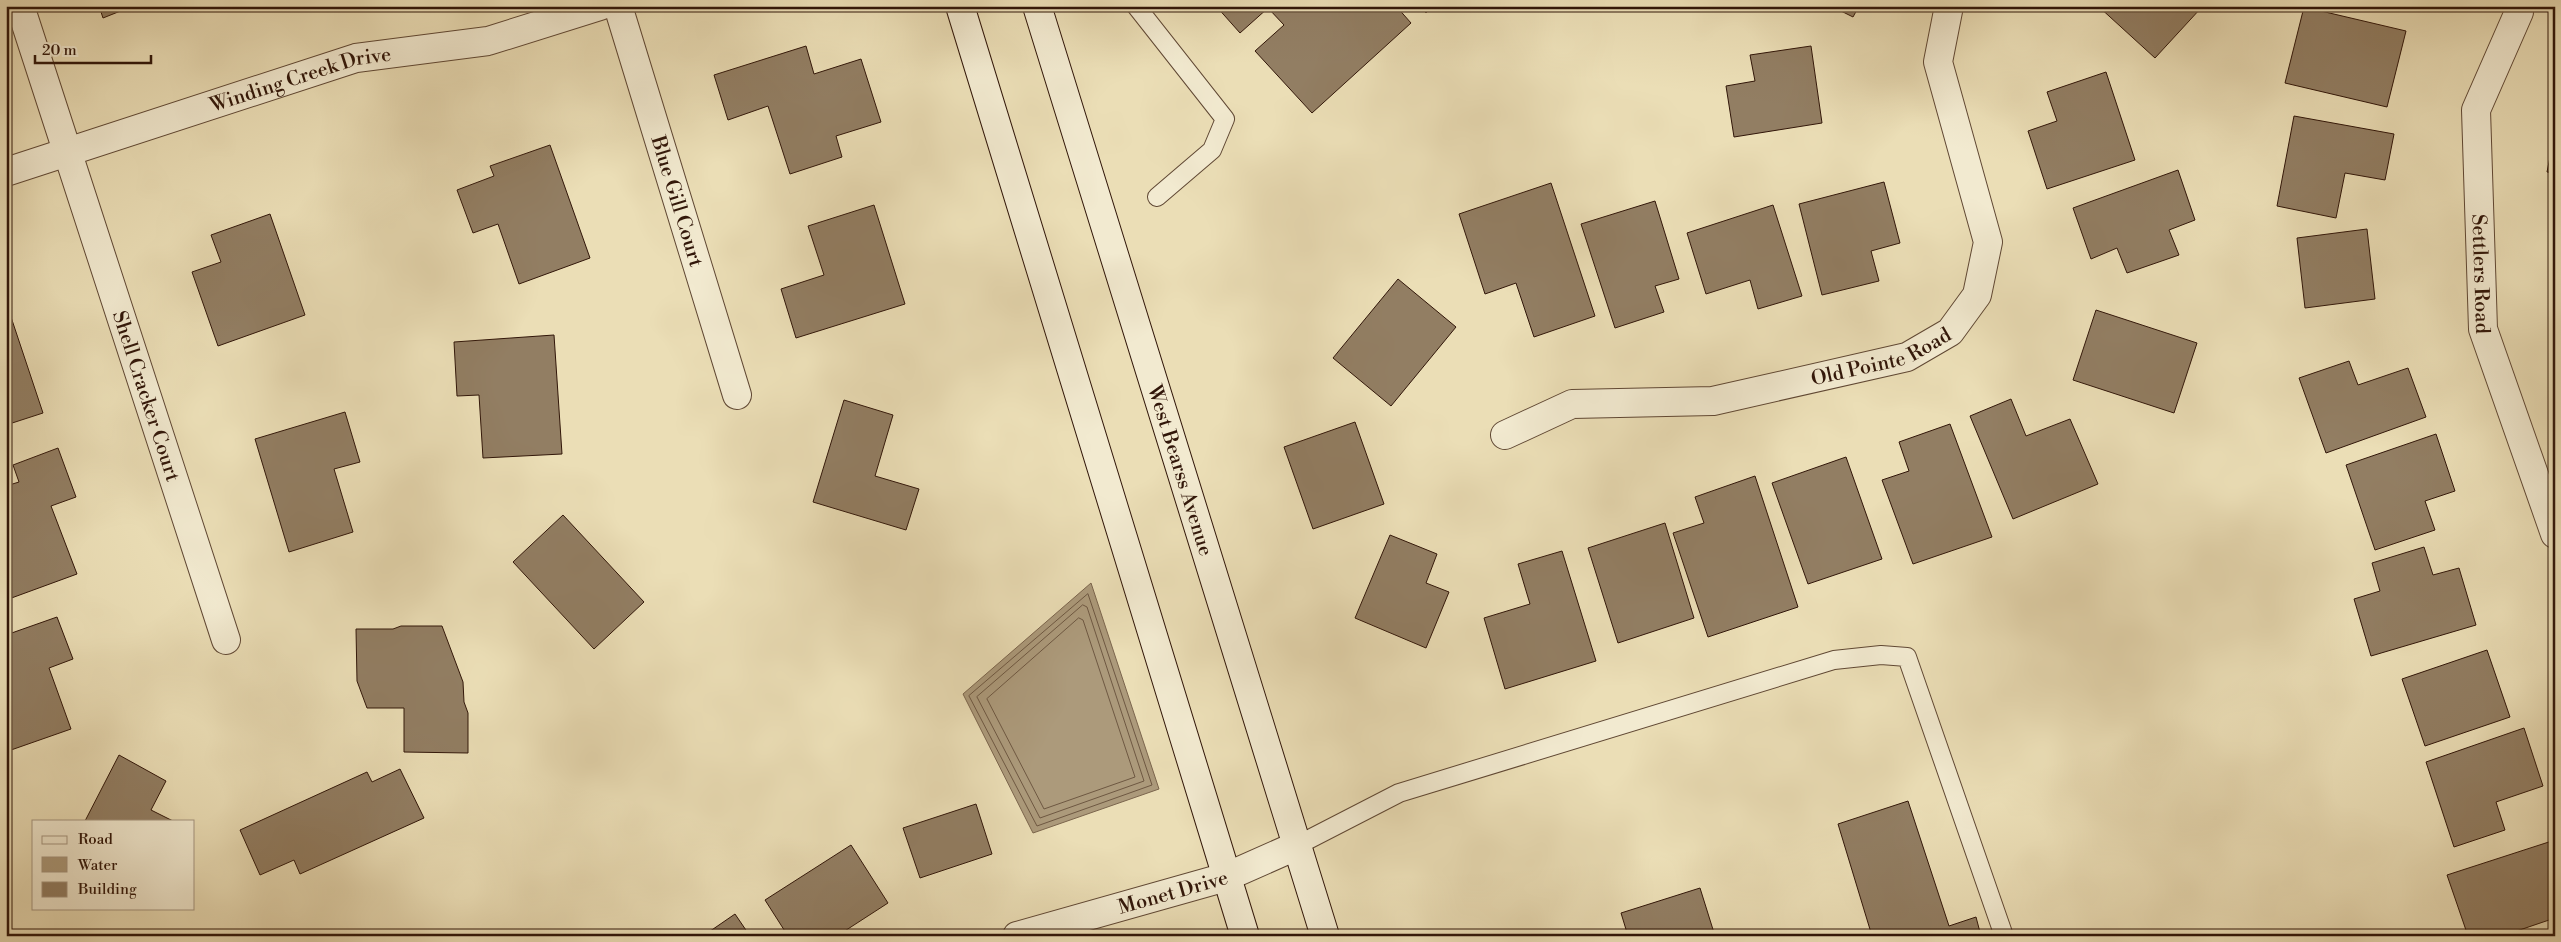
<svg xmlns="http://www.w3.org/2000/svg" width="2561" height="942" font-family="'Libre Bodoni',serif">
<rect width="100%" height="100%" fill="#ebdeb6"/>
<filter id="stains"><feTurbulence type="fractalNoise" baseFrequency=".004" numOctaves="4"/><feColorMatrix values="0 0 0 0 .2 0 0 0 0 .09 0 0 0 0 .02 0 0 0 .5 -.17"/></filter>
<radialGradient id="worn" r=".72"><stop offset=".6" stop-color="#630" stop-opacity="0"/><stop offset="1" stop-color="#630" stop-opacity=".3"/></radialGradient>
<path fill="#ac9a7b" stroke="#7b654d" d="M 1091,583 L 1159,789 L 1033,833 L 963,694 Z"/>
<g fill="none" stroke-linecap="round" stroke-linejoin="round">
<g stroke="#6e5842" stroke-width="1">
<path d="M 1088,594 L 1152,785 L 1037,826 L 969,696 Z"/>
<path d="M 1083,605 L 1087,607 L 1144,781 L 1040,818 L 977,697 Z"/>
<path d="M 1079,618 L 1083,620 L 1135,777 L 1044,809 L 987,699 Z"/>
</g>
</g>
<g fill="#927e63" stroke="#311609">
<path d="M 99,6 L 133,6 L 103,18 Z"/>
<path d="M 1216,6 L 1396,6 L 1411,23 L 1312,113 L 1255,51 L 1284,25 L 1268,8 L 1240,33 Z"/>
<path d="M 1419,6 L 1433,6 L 1426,13 Z"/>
<path d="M 1831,6 L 1859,6 L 1853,17 Z"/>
<path d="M 2098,6 L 2200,6 L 2201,8 L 2155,58 Z"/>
<path d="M 2304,7 L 2406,31 L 2387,107 L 2285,83 Z"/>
<path d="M 806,46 L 814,74 L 861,59 L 881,122 L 836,136 L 842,157 L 790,174 L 768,106 L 728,120 L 714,75 Z"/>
<path d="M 1811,46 L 1822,123 L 1734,137 L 1726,86 L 1755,81 L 1750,55 Z"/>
<path d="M 2106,72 L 2135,160 L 2047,189 L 2028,131 L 2057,121 L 2047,92 Z"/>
<path d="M 2294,116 L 2394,134 L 2385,180 L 2345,173 L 2336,218 L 2277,206 Z"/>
<path d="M 2555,132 L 2555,173 L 2547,172 Z"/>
<path d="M 550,145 L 590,258 L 519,284 L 498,224 L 473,233 L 457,190 L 494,176 L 490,166 Z"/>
<path d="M 2178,170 L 2195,220 L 2169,230 L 2179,255 L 2127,273 L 2117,248 L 2091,259 L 2073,208 Z"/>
<path d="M 1884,182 L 1900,243 L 1871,251 L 1879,281 L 1822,295 L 1799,204 Z"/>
<path d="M 1551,183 L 1595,316 L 1534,337 L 1516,283 L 1485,294 L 1459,214 Z"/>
<path d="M 1655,201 L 1679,279 L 1655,286 L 1664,312 L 1615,328 L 1581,224 Z"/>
<path d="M 874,205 L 905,304 L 796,338 L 781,289 L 824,275 L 808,226 Z"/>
<path d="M 1773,205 L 1802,296 L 1758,309 L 1750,280 L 1706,294 L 1687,233 Z"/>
<path d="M 270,214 L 305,315 L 218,346 L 192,272 L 221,262 L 211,235 Z"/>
<path d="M 2367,229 L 2375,299 L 2305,308 L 2297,238 Z"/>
<path d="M 1398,279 L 1456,327 L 1391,406 L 1333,358 Z"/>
<path d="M 6,302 L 43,413 L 6,425 Z"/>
<path d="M 2096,310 L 2197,343 L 2174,413 L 2073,380 Z"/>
<path d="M 554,335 L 562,454 L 483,458 L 479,395 L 457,396 L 454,342 Z"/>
<path d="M 2349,361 L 2358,385 L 2408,368 L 2426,417 L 2326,453 L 2299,378 Z"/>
<path d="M 2011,399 L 2026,436 L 2070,419 L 2098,484 L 2013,519 L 1970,416 Z"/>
<path d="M 844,400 L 893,415 L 875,476 L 919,489 L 906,530 L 813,502 Z"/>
<path d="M 345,412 L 360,462 L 334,469 L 353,532 L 289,552 L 255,439 Z"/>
<path d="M 1355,422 L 1384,504 L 1313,529 L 1284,447 Z"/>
<path d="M 1950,424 L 1992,537 L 1913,564 L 1882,480 L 1909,471 L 1899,442 Z"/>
<path d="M 2436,434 L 2455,491 L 2425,501 L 2435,530 L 2375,550 L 2346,465 Z"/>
<path d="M 58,448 L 76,497 L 51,506 L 77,574 L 6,600 L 6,486 L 19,482 L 13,465 Z"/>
<path d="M 1846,457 L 1882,559 L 1808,584 L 1772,483 Z"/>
<path d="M 1755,476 L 1798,607 L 1708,637 L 1673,533 L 1704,523 L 1695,497 Z"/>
<path d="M 563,515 L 644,602 L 594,649 L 513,562 Z"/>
<path d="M 1665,523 L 1694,618 L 1618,643 L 1588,548 Z"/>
<path d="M 1390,535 L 1437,554 L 1426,583 L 1449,592 L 1426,648 L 1355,618 Z"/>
<path d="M 2424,547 L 2433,575 L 2459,568 L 2476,625 L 2371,656 L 2354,599 L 2380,591 L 2372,563 Z"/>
<path d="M 1562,551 L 1596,661 L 1505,689 L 1484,618 L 1530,604 L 1518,564 Z"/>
<path d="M 57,617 L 73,659 L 49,668 L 71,729 L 11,750 L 6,736 L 6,635 Z"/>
<path d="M 401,626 L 442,626 L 463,682 L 464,702 L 468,713 L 468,753 L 404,752 L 404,708 L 367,708 L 357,681 L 356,629 L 393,629 Z"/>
<path d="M 2487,650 L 2510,717 L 2425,746 L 2402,679 Z"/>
<path d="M 2524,728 L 2543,786 L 2496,802 L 2505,830 L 2454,847 L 2426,762 Z"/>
<path d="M 119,755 L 166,781 L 151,810 L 173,821 L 85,821 Z"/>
<path d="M 400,769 L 424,818 L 300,874 L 294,860 L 260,875 L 240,830 L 367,772 L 372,782 Z"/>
<path d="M 1908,801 L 1949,926 L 1976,917 L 1981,936 L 1872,936 L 1838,824 Z"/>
<path d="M 976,804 L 992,854 L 920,878 L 903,828 Z"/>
<path d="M 2555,840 L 2555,918 L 2502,936 L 2468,936 L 2447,875 Z"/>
<path d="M 851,845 L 888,903 L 837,936 L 788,936 L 765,900 Z"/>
<path d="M 1700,888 L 1715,936 L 1628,936 L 1621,913 Z"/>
<path d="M 735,914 L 750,936 L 703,936 Z"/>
</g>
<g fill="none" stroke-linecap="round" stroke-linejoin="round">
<defs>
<g id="lane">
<path d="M 1136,6 L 1225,119 L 1212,150 L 1157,197"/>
<path d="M 1296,846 L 1399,793 L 1834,660 L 1881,655 L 1907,657 L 2004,936"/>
</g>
<g id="street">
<path id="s1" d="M 20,6 L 226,640"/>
<path id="s2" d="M 618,6 L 737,395"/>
<path id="s3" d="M 2519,12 L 2476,110 L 2483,329 L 2555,534"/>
<path id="s4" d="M 6,172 L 356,58 L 488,41 L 600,6"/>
<path id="s5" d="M 1505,435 L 1572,404 L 1713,401 L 1907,357 L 1950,332 L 1977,295 L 1988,242 L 1938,62 L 1949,6"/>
<path id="s6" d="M 1017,936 L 1226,877 L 1296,846"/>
</g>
<g id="secondary">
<path d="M 960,6 L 1245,936"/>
<path id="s7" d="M 1037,6 L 1325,936"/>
</g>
</defs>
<use href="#lane" stroke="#604834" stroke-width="20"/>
<use href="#street" stroke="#604834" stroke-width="30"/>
<use href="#secondary" stroke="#311609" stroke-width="30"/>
<use href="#lane" stroke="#f2ead0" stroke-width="18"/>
<use href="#street" stroke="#f2ead0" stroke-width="28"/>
<use href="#secondary" stroke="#f2ead0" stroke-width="28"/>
</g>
<g text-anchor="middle" stroke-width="4.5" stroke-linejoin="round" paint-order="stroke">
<g font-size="20" fill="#311609" stroke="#f2ead0">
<text dy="7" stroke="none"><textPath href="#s4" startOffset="309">Winding Creek Drive</textPath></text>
<text dy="7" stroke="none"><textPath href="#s2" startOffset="204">Blue Gill Court</textPath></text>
<text dy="7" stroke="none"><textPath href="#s3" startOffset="271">Settlers Road</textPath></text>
<text dy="7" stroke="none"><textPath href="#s5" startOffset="389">Old Pointe Road</textPath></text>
<text dy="7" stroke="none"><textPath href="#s1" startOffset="410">Shell Cracker Court</textPath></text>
<text dy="7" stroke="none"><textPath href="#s7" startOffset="486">West Bearss Avenue</textPath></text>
<text dy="7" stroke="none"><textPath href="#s6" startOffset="162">Monet Drive</textPath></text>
</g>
</g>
<rect width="2561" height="942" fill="none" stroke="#ebdeb6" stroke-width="25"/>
<rect x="8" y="8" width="2546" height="927" fill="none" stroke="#311609" stroke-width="2.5"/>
<rect x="12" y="12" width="2536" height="917" fill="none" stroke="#311609"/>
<rect x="32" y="820" width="162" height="90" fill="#f2ead0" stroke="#a59580"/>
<rect x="42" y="836" width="25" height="8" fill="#f2ead0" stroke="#a59580"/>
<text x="78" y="844" font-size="15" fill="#311609">Road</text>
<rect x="42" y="857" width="25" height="15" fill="#ac9a7b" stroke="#a59580"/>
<text x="78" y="870" font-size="15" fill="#311609">Water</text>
<rect x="42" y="882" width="25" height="15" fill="#927e63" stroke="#a59580"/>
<text x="78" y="894" font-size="15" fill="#311609">Building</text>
<path d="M35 55v8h116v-8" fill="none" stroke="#311609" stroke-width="2.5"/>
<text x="42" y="55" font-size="15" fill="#311609" stroke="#f2ead0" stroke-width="4" paint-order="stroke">20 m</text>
<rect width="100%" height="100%" filter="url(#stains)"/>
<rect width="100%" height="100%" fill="url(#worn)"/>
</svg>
